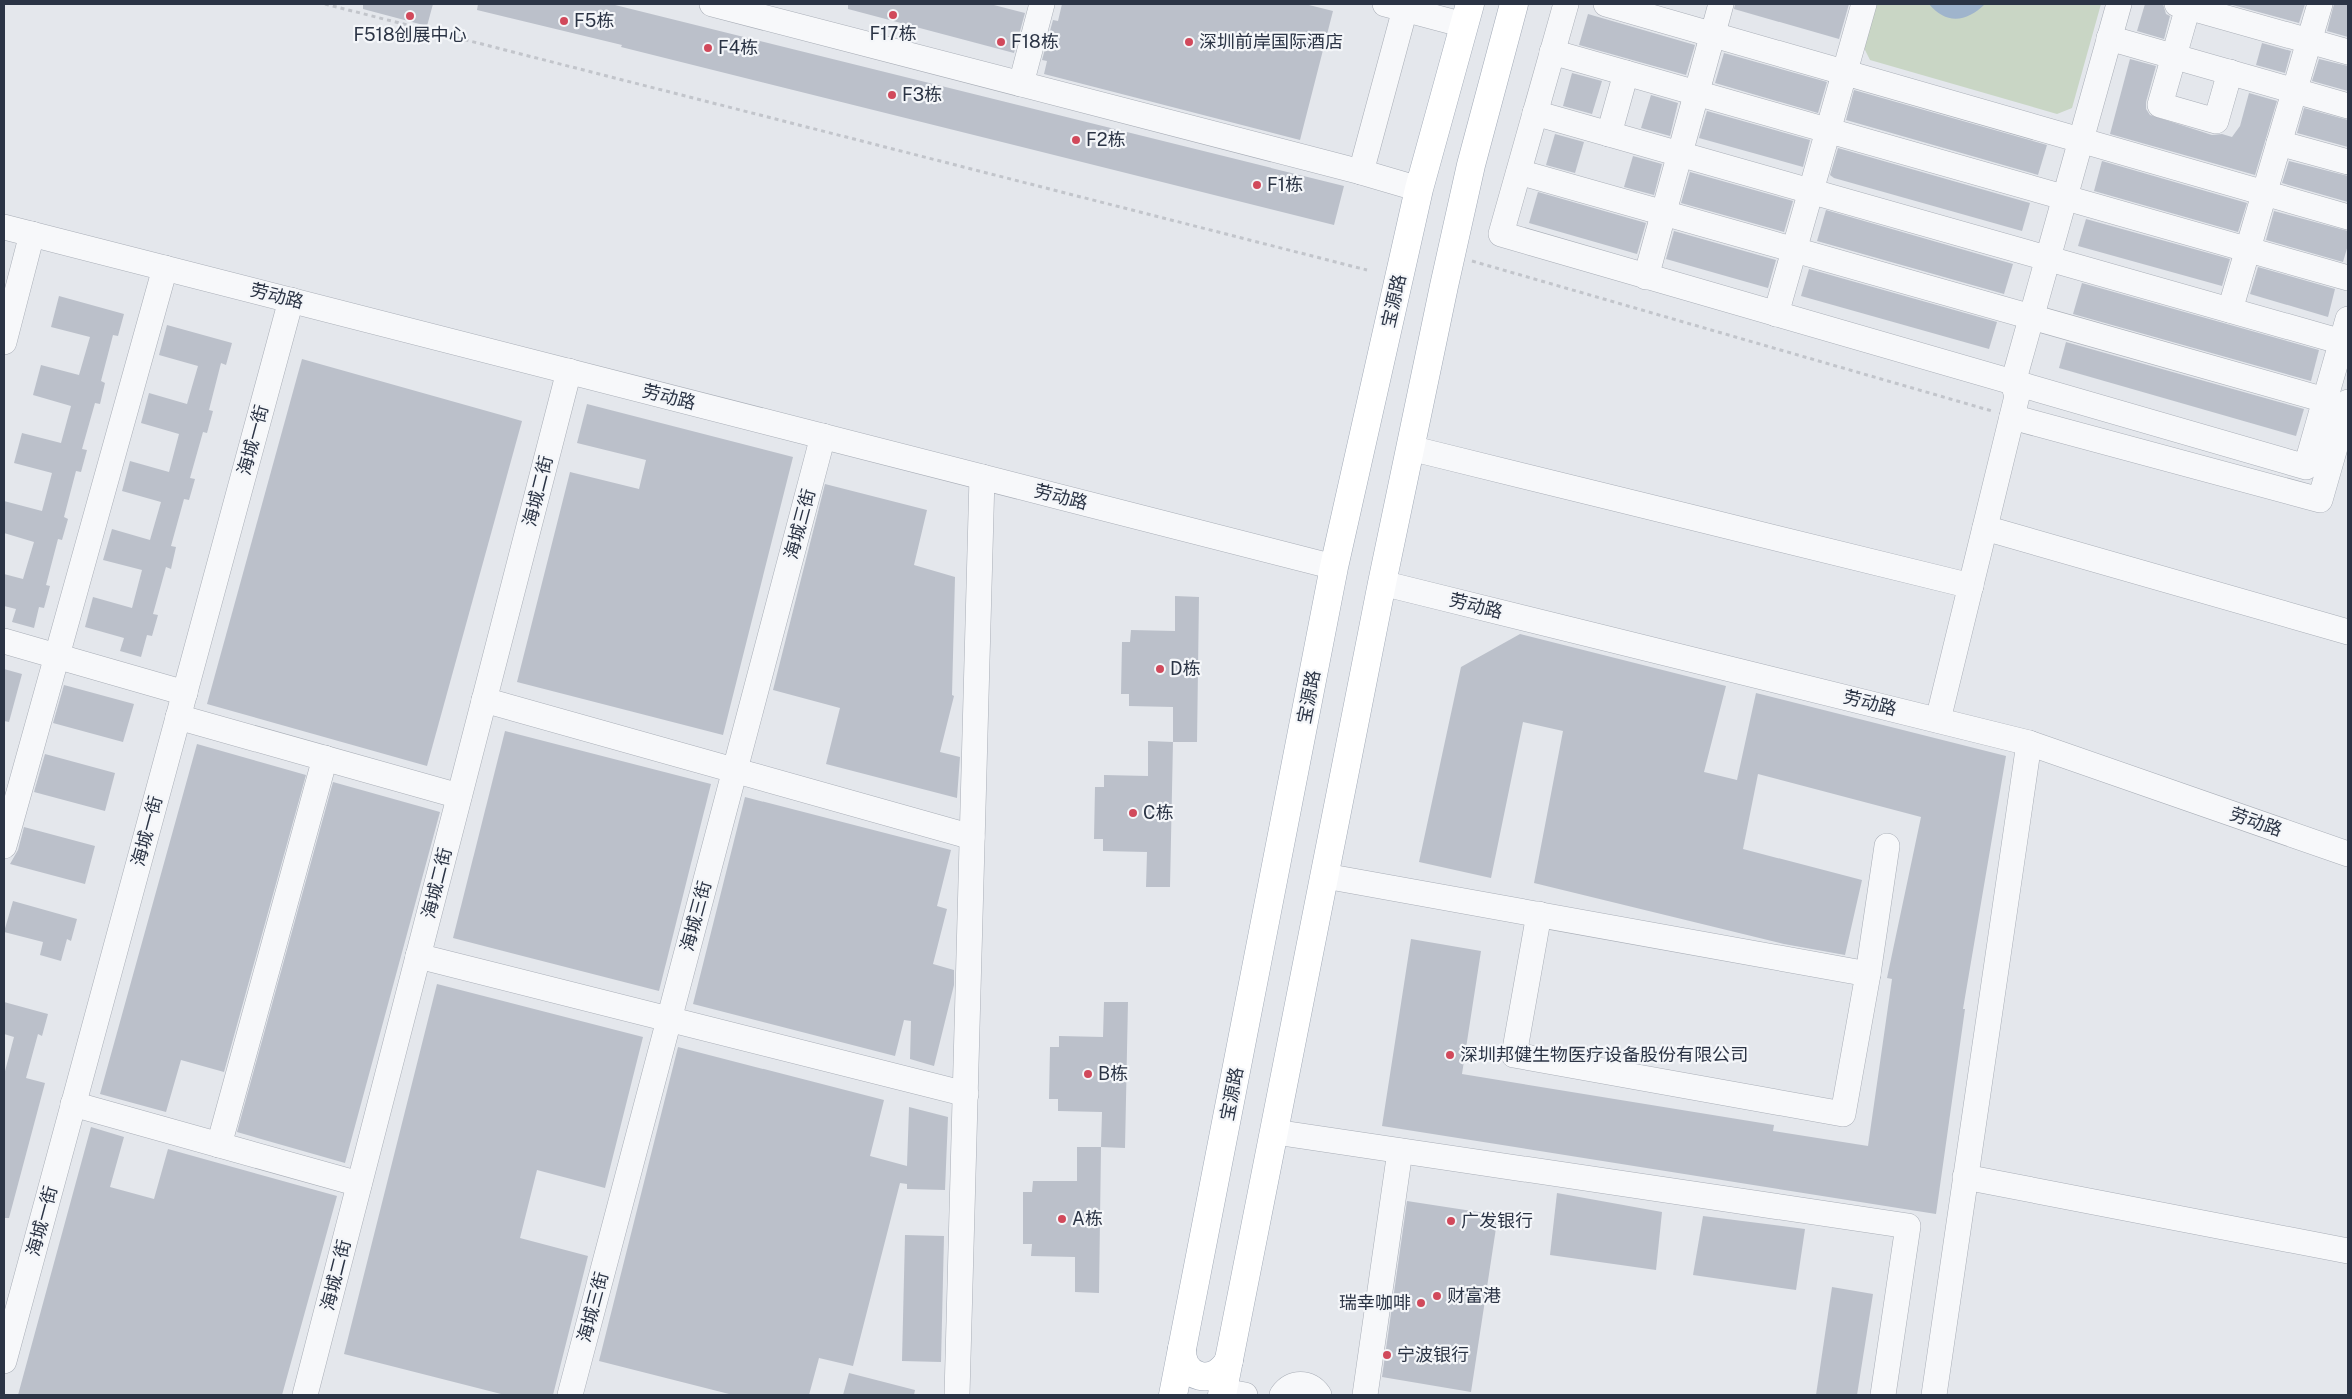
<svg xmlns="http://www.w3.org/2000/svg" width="2352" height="1399" font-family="'Public Sans','Noto Sans SC',sans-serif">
<rect width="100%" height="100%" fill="#e4e7ec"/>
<path fill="#c9d6c5" d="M 1876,4 L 2101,4 L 2072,108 L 2057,114 L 1870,60 L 1864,48 Z"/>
<path fill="#9fb4cc" d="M 1929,4 L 1985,4 C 1967,22 1946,25 1929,4 Z"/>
<g fill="#bbc0ca">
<path d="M 363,4 L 433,4 L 427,26 L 363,9 Z"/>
<path d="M 478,4 L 611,4 L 1344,186 L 1334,225 L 621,47 L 622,45 L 477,10 Z"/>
<path d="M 848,4 L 990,4 L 1025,13 L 1014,53 L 848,9 Z"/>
<path d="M 1062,4 L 1305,4 L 1333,11 L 1300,140 L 1044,74 L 1047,61 L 1042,60 L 1053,20 L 1058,21 Z"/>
<path d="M 1735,4 L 1849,4 L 1839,39 L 1734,9 Z"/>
<path d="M 2145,4 L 2163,4 L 2166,14 L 2170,16 L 2164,39 L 2137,31 Z"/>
<path d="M 2229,4 L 2305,4 L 2299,23 Z"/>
<path d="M 2334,4 L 2348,4 L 2348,37 L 2327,31 Z"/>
<path d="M 1588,14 L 1695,45 L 1686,75 L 1579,45 Z"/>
<path d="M 2262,43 L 2291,51 L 2285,73 L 2256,65 Z"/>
<path d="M 1724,53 L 1827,82 L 1818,113 L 1715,83 Z"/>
<path d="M 2130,59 L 2156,66 L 2146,102 L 2146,109 L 2150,115 L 2212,135 L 2222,134 L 2232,137 L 2240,126 L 2249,93 L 2277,101 L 2255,175 L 2110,134 Z"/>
<path d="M 2319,59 L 2348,66 L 2348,91 L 2312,81 Z"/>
<path d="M 1572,73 L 1602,81 L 1592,114 L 1563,106 Z"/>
<path d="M 1854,90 L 2047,145 L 2038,175 L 1846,120 Z"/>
<path d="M 1651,95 L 1678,103 L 1670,136 L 1641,128 Z"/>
<path d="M 2304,108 L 2348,120 L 2348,147 L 2297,133 Z"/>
<path d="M 1707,111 L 1810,140 L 1803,167 L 1699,138 Z"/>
<path d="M 1555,134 L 1584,142 L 1575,173 L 1546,165 Z"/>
<path d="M 1838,148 L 2030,203 L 2022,231 L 1834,178 L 1830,175 Z"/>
<path d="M 1633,156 L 1662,164 L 1654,195 L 1624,187 Z"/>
<path d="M 2102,161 L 2247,203 L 2238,232 L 2094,191 Z"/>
<path d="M 2289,161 L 2348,176 L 2348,202 L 2282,183 Z"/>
<path d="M 1690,172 L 1793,201 L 1784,232 L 1681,203 Z"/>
<path d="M 1538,192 L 1646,223 L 1637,254 L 1529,223 Z"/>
<path d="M 1826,210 L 2013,264 L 2004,294 L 1817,241 Z"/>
<path d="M 2274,211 L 2348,231 L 2348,245 L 2343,262 L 2266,240 Z"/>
<path d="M 2086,219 L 2230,259 L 2222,286 L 2078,246 Z"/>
<path d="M 1674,231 L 1776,260 L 1768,288 L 1666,259 Z"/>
<path d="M 2258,267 L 2335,289 L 2328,317 L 2250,294 Z"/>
<path d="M 1809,269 L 1997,322 L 1989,349 L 1801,296 Z"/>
<path d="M 2082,283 L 2319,350 L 2311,381 L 2073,314 Z"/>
<path d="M 59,296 L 124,314 L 118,336 L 113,335 L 101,381 L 105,383 L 100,404 L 95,403 L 82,449 L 87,450 L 81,472 L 76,471 L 64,517 L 68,519 L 62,540 L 58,539 L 46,585 L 50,586 L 44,608 L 39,607 L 34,628 L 12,622 L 16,609 L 4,606 L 4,574 L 23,579 L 34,542 L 4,533 L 4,501 L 42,511 L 52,473 L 14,463 L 22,433 L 61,443 L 71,406 L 33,395 L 41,365 L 79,375 L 90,337 L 51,327 Z"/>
<path d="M 167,325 L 232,343 L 226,365 L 221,363 L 209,410 L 213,411 L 207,433 L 203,432 L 190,478 L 195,479 L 189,500 L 184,499 L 171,546 L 176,547 L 171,569 L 166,567 L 153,614 L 158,615 L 152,636 L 147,635 L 141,657 L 120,651 L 124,638 L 85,627 L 93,597 L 132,608 L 142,570 L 103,560 L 112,529 L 150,540 L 161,502 L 122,491 L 130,461 L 169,472 L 179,434 L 141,423 L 149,393 L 187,404 L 198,366 L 159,355 Z"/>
<path d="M 2066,342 L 2304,409 L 2296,436 L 2059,368 Z"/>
<path d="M 302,359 L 522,421 L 427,766 L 207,704 Z"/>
<path d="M 587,404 L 793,457 L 723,735 L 517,682 L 570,472 L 639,489 L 646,460 L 577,443 Z"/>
<path d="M 825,484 L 927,510 L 914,565 L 955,577 L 952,695 L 954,696 L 940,752 L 960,757 L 957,798 L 826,764 L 840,708 L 773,690 Z"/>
<path d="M 1175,596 L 1199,597 L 1197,742 L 1173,742 L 1173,707 L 1129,706 L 1129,694 L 1121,694 L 1122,642 L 1130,642 L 1131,630 L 1175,631 Z"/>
<path d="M 1520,634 L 1726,686 L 1704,772 L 1737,780 L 1756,693 L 2006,756 L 1963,1009 L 1965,1009 L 1936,1214 L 1382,1126 L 1411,939 L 1481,951 L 1462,1074 L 1774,1125 L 1773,1131 L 1868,1146 L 1892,979 L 1887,978 L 1921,817 L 1758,774 L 1743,849 L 1862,880 L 1845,955 L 1784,944 L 1534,883 L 1563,731 L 1523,722 L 1491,878 L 1419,862 L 1461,667 Z"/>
<path d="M 4,669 L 22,674 L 9,722 L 4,721 Z"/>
<path d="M 64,685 L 134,704 L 123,742 L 53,723 Z"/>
<path d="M 505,731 L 711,784 L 659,991 L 453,938 Z"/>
<path d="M 1148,741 L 1173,742 L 1170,887 L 1146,887 L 1147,852 L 1103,851 L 1103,839 L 1094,839 L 1095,787 L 1104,787 L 1104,775 L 1148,776 Z"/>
<path d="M 197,744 L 306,775 L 224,1072 L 181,1060 L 166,1112 L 100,1094 Z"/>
<path d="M 45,754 L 115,773 L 105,811 L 34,792 Z"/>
<path d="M 333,782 L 440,812 L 345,1163 L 237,1132 Z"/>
<path d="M 745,797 L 951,850 L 937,906 L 947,909 L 933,964 L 954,970 L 954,985 L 934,1066 L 910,1059 L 911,1021 L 904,1020 L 895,1056 L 693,1004 Z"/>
<path d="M 24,827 L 95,846 L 85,884 L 10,864 L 18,850 Z"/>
<path d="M 13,901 L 77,919 L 71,941 L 67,939 L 61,961 L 40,955 L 43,942 L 4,932 Z"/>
<path d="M 437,984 L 643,1037 L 605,1188 L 537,1170 L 520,1238 L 588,1256 L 553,1395 L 505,1395 L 344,1354 Z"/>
<path d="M 4,1002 L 48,1014 L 42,1036 L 38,1034 L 26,1078 L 45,1083 L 9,1218 L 4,1218 L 4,1075 L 14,1037 L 4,1034 Z"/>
<path d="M 1104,1002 L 1128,1002 L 1125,1148 L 1101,1147 L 1102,1112 L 1058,1111 L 1058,1099 L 1049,1099 L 1050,1047 L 1059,1047 L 1059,1036 L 1103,1037 Z"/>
<path d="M 678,1047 L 884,1100 L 870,1156 L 907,1166 L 909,1107 L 948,1117 L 945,1190 L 907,1189 L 907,1184 L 900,1183 L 853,1366 L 819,1358 L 809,1395 L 733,1395 L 599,1361 Z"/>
<path d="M 91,1127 L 124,1137 L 110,1187 L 154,1199 L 168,1149 L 337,1196 L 282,1395 L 18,1395 Z"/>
<path d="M 1077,1147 L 1101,1147 L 1099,1293 L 1075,1292 L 1075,1257 L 1031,1256 L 1032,1244 L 1023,1244 L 1023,1192 L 1032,1192 L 1033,1181 L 1077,1181 Z"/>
<path d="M 1557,1193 L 1662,1212 L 1656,1270 L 1550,1255 Z"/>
<path d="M 1407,1201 L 1498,1215 L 1471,1392 L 1382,1377 Z"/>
<path d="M 1703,1216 L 1805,1229 L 1796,1290 L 1693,1275 Z"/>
<path d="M 905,1235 L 944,1236 L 941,1362 L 902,1361 Z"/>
<path d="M 1832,1287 L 1873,1294 L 1857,1395 L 1816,1395 Z"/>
<path d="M 849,1373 L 915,1390 L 914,1395 L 843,1395 Z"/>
</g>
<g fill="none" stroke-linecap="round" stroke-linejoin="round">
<defs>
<g id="minor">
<path d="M 712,4 L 1361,172"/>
<path d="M 1385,4 L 1464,25"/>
<path d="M 1566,4 L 1501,234 L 2306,467 L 2348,319"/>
<path d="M 1606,4 L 2348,217"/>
<path d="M 2177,4 L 2348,52"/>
<path d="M 2188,7 L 2160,105 L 2216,121 L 2230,72"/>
<path d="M 1405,9 L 1361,172 L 1419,189"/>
<path d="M 2109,38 L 2348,106"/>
<path d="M 1552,52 L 2348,278"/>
<path d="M 1021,84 L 1042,4"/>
<path d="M 1535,113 L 2342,342"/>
<path d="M 1609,134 L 1626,73"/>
<path d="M 2279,143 L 2348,162"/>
<path d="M 1519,172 L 2325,400"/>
<path d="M 4,227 L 1334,567"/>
<path d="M 1646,277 L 1721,4"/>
<path d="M 2230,310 L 2320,4"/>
<path d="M 1776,314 L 1864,4"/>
<path d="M 4,342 L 32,234"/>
<path d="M 2012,417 L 2320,500 L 2348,402"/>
<path d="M 1410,448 L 1971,586"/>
<path d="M 1985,528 L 2348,632"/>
<path d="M 1382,583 L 2029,743 L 2348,854"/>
<path d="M 4,641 L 185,693"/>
<path d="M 484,700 L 972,837"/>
<path d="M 178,717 L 459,796"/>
<path d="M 1938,720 L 2017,396 L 2013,383 L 2119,4"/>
<path d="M 4,846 L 165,268"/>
<path d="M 1325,876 L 1868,974 L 1887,846"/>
<path d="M 1539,914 L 1514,1055 L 1843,1114 L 1868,974"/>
<path d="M 418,956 L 966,1094"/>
<path d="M 73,1104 L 359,1184"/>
<path d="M 1275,1132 L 1908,1226 L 1883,1395"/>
<path d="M 219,1145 L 325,758"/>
<path d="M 1965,1177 L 2348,1251"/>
<path d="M 4,1361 L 291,300"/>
<path d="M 1223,1391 L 1245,1395"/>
<path d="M 305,1395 L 569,371"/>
<path d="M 570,1395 L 823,436"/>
<path d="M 957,1395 L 982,477"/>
<path d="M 1282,1395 C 1292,1381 1309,1381 1319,1395"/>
<path d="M 1365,1395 L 1400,1151"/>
<path d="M 1934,1395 L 2029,743"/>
</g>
<g id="major">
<path d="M 1182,1349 C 1181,1379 1215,1387 1229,1360"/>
<path d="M 1173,1395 L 1334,567 L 1419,189 L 1470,4"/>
<path d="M 1222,1395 L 1382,583 L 1444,286 L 1471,165 L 1514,4"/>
</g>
</defs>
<use href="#minor" stroke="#a9aeb7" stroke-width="26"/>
<use href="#major" stroke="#a3abb8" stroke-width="29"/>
<g stroke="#c2c5cb" stroke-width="3" stroke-dasharray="4 4" stroke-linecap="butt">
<path d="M 325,4 L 1367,270"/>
<path d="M 1472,261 L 1992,411"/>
</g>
<use href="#minor" stroke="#f7f8fa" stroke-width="25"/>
<use href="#major" stroke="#fff" stroke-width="28"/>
</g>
<g fill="#d1495b" stroke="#f4f6f9" stroke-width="2">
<circle cx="893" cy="15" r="5"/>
<circle cx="410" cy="16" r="5"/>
<circle cx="564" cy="21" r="5"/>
<circle cx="1001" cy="42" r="5"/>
<circle cx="1189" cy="42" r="5"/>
<circle cx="708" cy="48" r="5"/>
<circle cx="892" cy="95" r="5"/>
<circle cx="1076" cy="140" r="5"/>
<circle cx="1257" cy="185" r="5"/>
<circle cx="1160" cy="669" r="5"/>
<circle cx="1133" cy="813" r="5"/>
<circle cx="1450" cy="1055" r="5"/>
<circle cx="1088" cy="1074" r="5"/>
<circle cx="1062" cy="1219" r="5"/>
<circle cx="1451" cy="1221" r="5"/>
<circle cx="1437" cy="1296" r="5"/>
<circle cx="1421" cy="1303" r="5"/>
<circle cx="1387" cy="1355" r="5"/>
</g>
<g text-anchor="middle" stroke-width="4.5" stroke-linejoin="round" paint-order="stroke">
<g font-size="18" fill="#2b3445" stroke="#f4f6f9" text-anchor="start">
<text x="574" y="27">F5栋</text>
<text x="893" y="40" text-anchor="middle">F17栋</text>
<text x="410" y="41" text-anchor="middle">F518创展中心</text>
<text x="1011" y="48">F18栋</text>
<text x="1199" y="48">深圳前岸国际酒店</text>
<text x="718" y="54">F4栋</text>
<text x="902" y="101">F3栋</text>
<text x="1086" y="146">F2栋</text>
<text x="1267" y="191">F1栋</text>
<text x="1170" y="675">D栋</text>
<text x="1143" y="819">C栋</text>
<text x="1460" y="1061">深圳邦健生物医疗设备股份有限公司</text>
<text x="1098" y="1080">B栋</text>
<text x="1072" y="1225">A栋</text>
<text x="1461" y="1227">广发银行</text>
<text x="1447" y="1302">财富港</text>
<text x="1411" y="1309" text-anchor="end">瑞幸咖啡</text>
<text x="1397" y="1361">宁波银行</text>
</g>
<g font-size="18" fill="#2b3445" stroke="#f4f6f9">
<text transform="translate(277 296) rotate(14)" y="6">劳动路</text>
<text transform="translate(1394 301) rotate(-77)" y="6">宝源路</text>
<text transform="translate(669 397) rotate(14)" y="6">劳动路</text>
<text transform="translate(253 440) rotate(-75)" y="6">海城一街</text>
<text transform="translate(538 491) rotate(-76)" y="6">海城二街</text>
<text transform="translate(1061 497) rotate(14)" y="6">劳动路</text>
<text transform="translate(800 524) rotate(-75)" y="6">海城三街</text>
<text transform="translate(1476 606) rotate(14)" y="6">劳动路</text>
<text transform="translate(1309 697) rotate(-79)" y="6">宝源路</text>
<text transform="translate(1870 703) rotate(14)" y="6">劳动路</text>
<text transform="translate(2256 822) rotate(19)" y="6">劳动路</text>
<text transform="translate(147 831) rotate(-75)" y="6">海城一街</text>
<text transform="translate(437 883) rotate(-76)" y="6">海城二街</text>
<text transform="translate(696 916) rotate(-75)" y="6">海城三街</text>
<text transform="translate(1232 1094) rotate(-79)" y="6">宝源路</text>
<text transform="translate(42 1221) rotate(-75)" y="6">海城一街</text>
<text transform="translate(336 1275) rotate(-76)" y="6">海城二街</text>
<text transform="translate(593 1307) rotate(-75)" y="6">海城三街</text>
</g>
</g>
<rect width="2352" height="1399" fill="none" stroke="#2b3445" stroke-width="10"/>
</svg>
